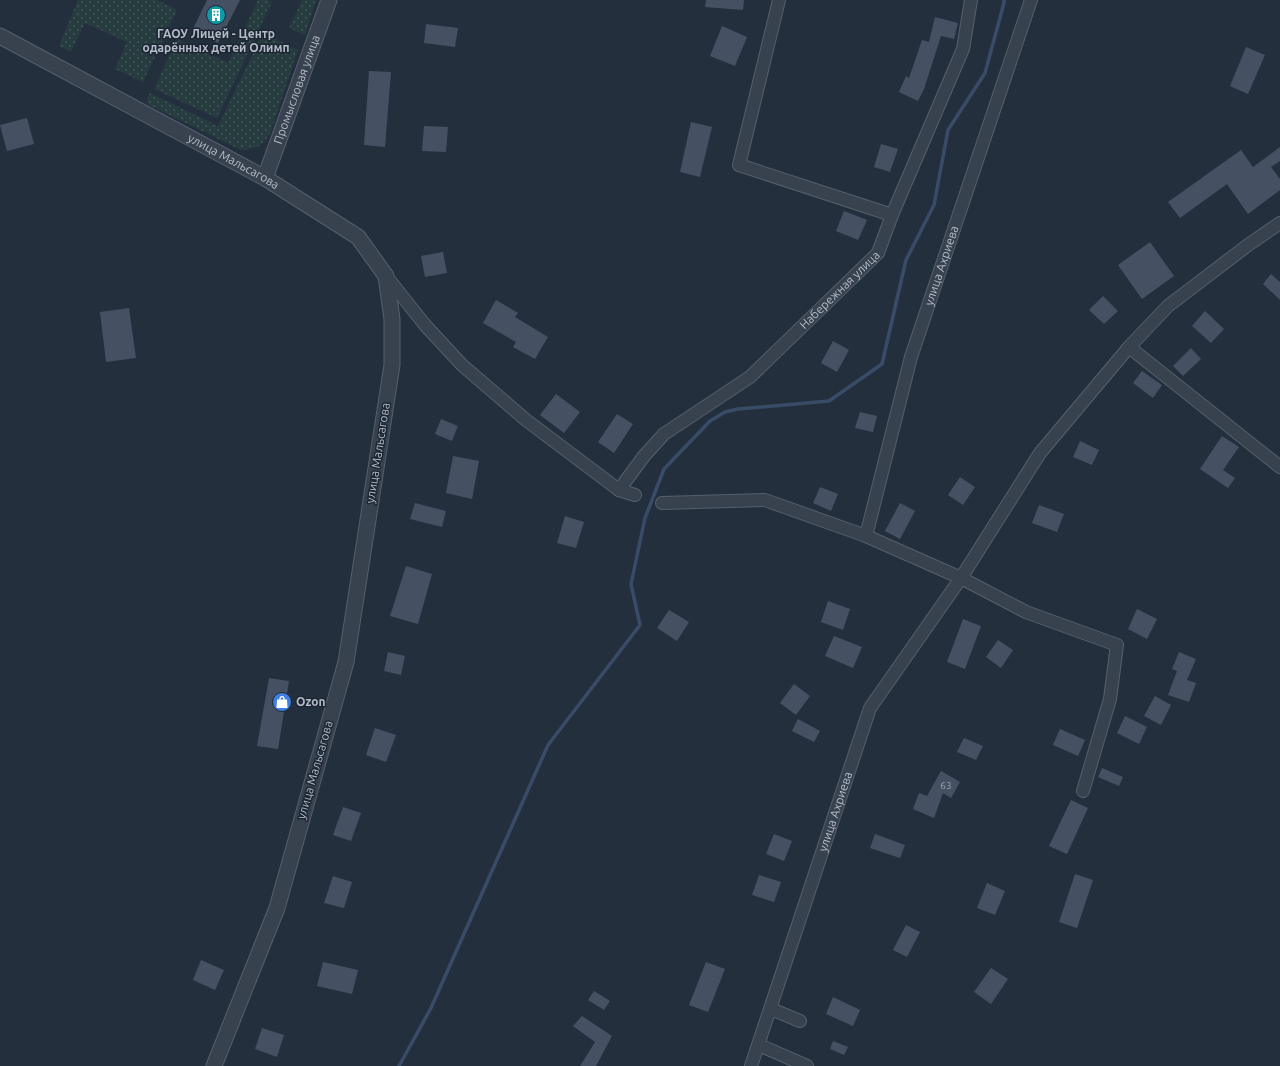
<svg xmlns="http://www.w3.org/2000/svg" width="1280" height="1066" font-family="Ubuntu,sans-serif">
<defs>
<pattern id="grass-dots" width="8" height="8" patternUnits="userSpaceOnUse"><rect width="8" height="8" fill="#263c3f"/><path d="M2 2h.1M6 6h.1" fill="none" stroke="#435659" stroke-width="1.8" stroke-linecap="round"/></pattern>
</defs>
<rect width="100%" height="100%" fill="#242f3e"/>
<g fill="url(#grass-dots)">
<path d="M 78,0 L 157,0 L 177,10 L 143,82 L 115,69 L 127,42 L 85,23 L 71,52 L 59,46 Z"/>
<path d="M 258,0 L 267,0 L 272,2 L 217,118 L 154,89 L 177,39 L 228,63 Z"/>
<path d="M 302,0 L 316,0 L 305,35 L 289,28 Z"/>
<path d="M 263,33 L 298,50 L 270,134 C 261,147 256,149 241,150 L 149,105 C 145,100 147,98 150,93 L 218,126 Z"/>
</g>
<g fill="none" stroke-linecap="round" stroke-linejoin="round">
<path stroke="#394c67" stroke-width="3.5" d="M 399,1066 L 431,1008 L 548,745 L 640,625 L 631,584 L 645,518 L 664,469 L 710,421 L 725,412 L 738,409 L 829,401 L 882,364 L 906,260 L 934,205 L 948,130 L 985,73 L 1004,3 L 1004,0"/>
</g>
<g fill="#455162">
<path d="M 207,0 L 240,0 L 218,43 L 192,31 Z"/>
<path d="M 706,0 L 744,0 L 743,10 L 705,7 Z"/>
<path d="M 935,17 L 958,23 L 954,39 L 941,36 L 924,89 L 918,101 L 899,92 L 906,76 L 909,78 L 922,40 L 929,42 Z"/>
<path d="M 426,24 L 458,28 L 455,47 L 424,43 Z"/>
<path d="M 722,26 L 747,37 L 735,66 L 710,56 Z"/>
<path d="M 1246,47 L 1265,55 L 1248,94 L 1230,86 Z"/>
<path d="M 369,71 L 391,72 L 385,147 L 364,145 Z"/>
<path d="M 27,118 L 34,144 L 7,151 L 0,125 Z"/>
<path d="M 691,122 L 712,127 L 700,177 L 680,172 Z"/>
<path d="M 424,126 L 448,127 L 446,152 L 422,151 Z"/>
<path d="M 881,144 L 898,149 L 890,172 L 874,167 Z"/>
<path d="M 1280,147 L 1280,161 L 1271,167 L 1280,179 L 1280,190 L 1248,214 L 1227,184 L 1180,218 L 1168,202 L 1241,150 L 1253,167 Z"/>
<path d="M 844,211 L 867,220 L 858,240 L 836,231 Z"/>
<path d="M 1150,242 L 1174,276 L 1142,299 L 1118,265 Z"/>
<path d="M 443,252 L 447,273 L 425,277 L 421,256 Z"/>
<path d="M 1271,274 L 1280,282 L 1280,300 L 1263,284 Z"/>
<path d="M 1103,296 L 1118,311 L 1104,324 L 1089,310 Z"/>
<path d="M 496,300 L 518,313 L 515,317 L 548,337 L 535,359 L 513,347 L 516,342 L 483,323 Z"/>
<path d="M 129,308 L 136,358 L 106,362 L 100,312 Z"/>
<path d="M 1205,311 L 1224,329 L 1211,343 L 1192,326 Z"/>
<path d="M 833,341 L 849,350 L 837,372 L 821,363 Z"/>
<path d="M 1191,348 L 1201,359 L 1183,376 L 1173,366 Z"/>
<path d="M 1142,371 L 1162,385 L 1153,398 L 1133,383 Z"/>
<path d="M 556,394 L 580,412 L 564,433 L 540,415 Z"/>
<path d="M 860,412 L 877,416 L 873,432 L 855,428 Z"/>
<path d="M 617,414 L 633,424 L 614,453 L 598,442 Z"/>
<path d="M 441,419 L 458,426 L 452,441 L 435,434 Z"/>
<path d="M 1222,436 L 1239,447 L 1223,470 L 1235,478 L 1228,488 L 1200,469 Z"/>
<path d="M 1080,441 L 1099,450 L 1092,465 L 1073,457 Z"/>
<path d="M 453,456 L 479,461 L 472,499 L 446,493 Z"/>
<path d="M 960,477 L 975,487 L 963,505 L 948,495 Z"/>
<path d="M 820,487 L 838,494 L 831,511 L 813,503 Z"/>
<path d="M 415,503 L 446,511 L 442,527 L 410,519 Z"/>
<path d="M 900,503 L 915,511 L 900,539 L 885,531 Z"/>
<path d="M 1039,505 L 1064,514 L 1057,532 L 1032,523 Z"/>
<path d="M 565,516 L 584,522 L 576,548 L 557,543 Z"/>
<path d="M 406,566 L 432,574 L 418,624 L 390,616 Z"/>
<path d="M 828,601 L 850,609 L 843,630 L 821,622 Z"/>
<path d="M 1137,609 L 1157,619 L 1147,639 L 1128,629 Z"/>
<path d="M 669,610 L 689,622 L 677,641 L 657,628 Z"/>
<path d="M 963,619 L 981,626 L 965,669 L 947,662 Z"/>
<path d="M 834,636 L 862,647 L 853,668 L 825,656 Z"/>
<path d="M 998,640 L 1013,650 L 1001,668 L 986,657 Z"/>
<path d="M 388,652 L 405,656 L 401,675 L 384,671 Z"/>
<path d="M 1179,652 L 1196,659 L 1187,680 L 1196,683 L 1189,702 L 1168,695 L 1177,671 L 1172,669 Z"/>
<path d="M 269,678 L 289,681 L 278,749 L 257,746 Z"/>
<path d="M 794,684 L 810,696 L 796,715 L 780,703 Z"/>
<path d="M 1155,696 L 1171,705 L 1161,725 L 1144,716 Z"/>
<path d="M 1125,716 L 1147,727 L 1139,744 L 1117,733 Z"/>
<path d="M 798,719 L 820,731 L 814,742 L 792,731 Z"/>
<path d="M 375,728 L 396,735 L 386,762 L 366,755 Z"/>
<path d="M 1060,729 L 1085,740 L 1078,756 L 1053,745 Z"/>
<path d="M 964,738 L 983,746 L 976,760 L 957,752 Z"/>
<path d="M 1102,768 L 1123,777 L 1119,786 L 1098,777 Z"/>
<path d="M 941,771 L 960,782 L 951,798 L 943,793 L 934,818 L 913,809 L 919,793 L 927,796 Z"/>
<path d="M 1071,800 L 1088,808 L 1067,854 L 1049,846 Z"/>
<path d="M 343,807 L 361,813 L 351,841 L 333,835 Z"/>
<path d="M 774,834 L 792,841 L 784,861 L 766,854 Z"/>
<path d="M 875,834 L 905,845 L 900,858 L 870,848 Z"/>
<path d="M 1075,874 L 1093,880 L 1077,928 L 1059,922 Z"/>
<path d="M 759,875 L 781,882 L 774,902 L 752,895 Z"/>
<path d="M 333,876 L 352,882 L 344,908 L 324,903 Z"/>
<path d="M 987,883 L 1005,891 L 995,915 L 977,908 Z"/>
<path d="M 906,925 L 920,932 L 907,957 L 893,950 Z"/>
<path d="M 201,960 L 224,970 L 215,990 L 193,980 Z"/>
<path d="M 323,962 L 358,970 L 352,994 L 317,986 Z"/>
<path d="M 706,962 L 725,969 L 708,1012 L 689,1005 Z"/>
<path d="M 991,968 L 1008,979 L 991,1004 L 974,992 Z"/>
<path d="M 594,991 L 610,1001 L 604,1010 L 588,1000 Z"/>
<path d="M 833,997 L 860,1010 L 853,1026 L 826,1014 Z"/>
<path d="M 582,1016 L 612,1036 L 596,1066 L 580,1066 L 595,1042 L 573,1026 Z"/>
<path d="M 262,1028 L 284,1035 L 277,1057 L 255,1049 Z"/>
<path d="M 833,1041 L 848,1047 L 844,1055 L 830,1049 Z"/>
</g>
<g fill="none" stroke-linecap="round" stroke-linejoin="round">
<defs>
<g id="minor">
<path d="M 779,0 L 739,165 L 892,215"/>
<path d="M 386,276 L 425,325 L 462,365 L 526,420 L 619,490 L 635,495"/>
<path d="M 1129,347 L 1280,467"/>
<path id="s1" d="M 619,490 L 644,456 L 664,434 L 750,377 L 878,253 L 892,215 L 963,49 L 971,0"/>
<path d="M 662,503 L 765,500 L 866,536 L 961,578 L 1026,612 L 1117,645 L 1110,699 L 1083,791"/>
<path id="s2" d="M 866,536 L 911,357 L 1031,0"/>
<path d="M 771,1009 L 800,1021"/>
<path d="M 759,1045 L 807,1066"/>
<path id="s3" d="M 751,1066 L 870,708 L 961,578 L 1040,453 L 1129,347 L 1168,306 L 1248,245 L 1280,223"/>
</g>
<g id="tertiary">
<path id="s4" d="M 0,36 L 265,178 L 358,237 L 386,276 L 392,319 L 392,365 L 346,662 L 277,908 L 214,1066"/>
<path id="s5" d="M 265,178 L 329,0"/>
</g>
</defs>
<use href="#minor" stroke="#565f6c" stroke-width="14"/>
<use href="#tertiary" stroke="#565f6c" stroke-width="17"/>
<use href="#minor" stroke="#38414e" stroke-width="12"/>
<use href="#tertiary" stroke="#38414e" stroke-width="15"/>
</g>
<defs>
<symbol id="building-disc" viewBox="-11 -11 22 22"><circle r="9.5" fill="#0f9aa8" stroke="#1d2633"/><path d="M-4-6H4V6H1V3H-1V6H-4ZM-2.5-4.3h1.7v1.8h-1.7ZM.8-4.3h1.7v1.8H.8ZM-2.5-1h1.7V.8h-1.7ZM.8-1h1.7V.8H.8Z" fill="#fff"/></symbol>
<symbol id="shop-disc" viewBox="-11 -11 22 22"><circle r="9.5" fill="#3f7fe0" stroke="#1d2633"/><path d="M-5-2.5h2.3a2.7 3.5 0 0 1 5.4 0H5L5.5 6h-11ZM-1.5-2.5h3a1.5 2.3 0 0 0-3 0Z" fill="#fff"/></symbol>
</defs>
<g fill-rule="evenodd">
<use href="#building-disc" x="205" y="4" width="22" height="22"/>
<use href="#shop-disc" x="271" y="691" width="22" height="22"/>
</g>
<g text-anchor="middle" stroke-width="3" stroke-linejoin="round" paint-order="stroke">
<g font-size="10" fill="#98a1af">
<text x="946" y="789">63</text>
</g>
<g font-size="12" font-weight="bold" fill="#b4bcc9" stroke="#1d2633">
<text x="216" y="38">ГАОУ Лицей - Центр<tspan x="216" dy="14">одарённых детей Олимп</tspan></text>
<text x="296" y="706" text-anchor="start">Ozon</text>
</g>
<g font-size="12" fill="#b4bcc9" stroke="#1d2633">
<text dy="4" stroke="none"><textPath href="#s5" startOffset="94">Промысловая улица</textPath></text>
<text dy="4" stroke="none"><textPath href="#s4" startOffset="265">улица Мальсагова</textPath></text>
<text dy="4" stroke="none"><textPath href="#s2" startOffset="281">улица Ахриева</textPath></text>
<text dy="4" stroke="none"><textPath href="#s1" startOffset="300">Набережная улица</textPath></text>
<text transform="translate(378 453) rotate(-81)" y="4">улица Мальсагова</text>
<text transform="translate(315 770) rotate(-74)" y="4">улица Мальсагова</text>
<text dy="4" stroke="none"><textPath href="#s3" startOffset="268">улица Ахриева</textPath></text>
</g>
</g>
</svg>
